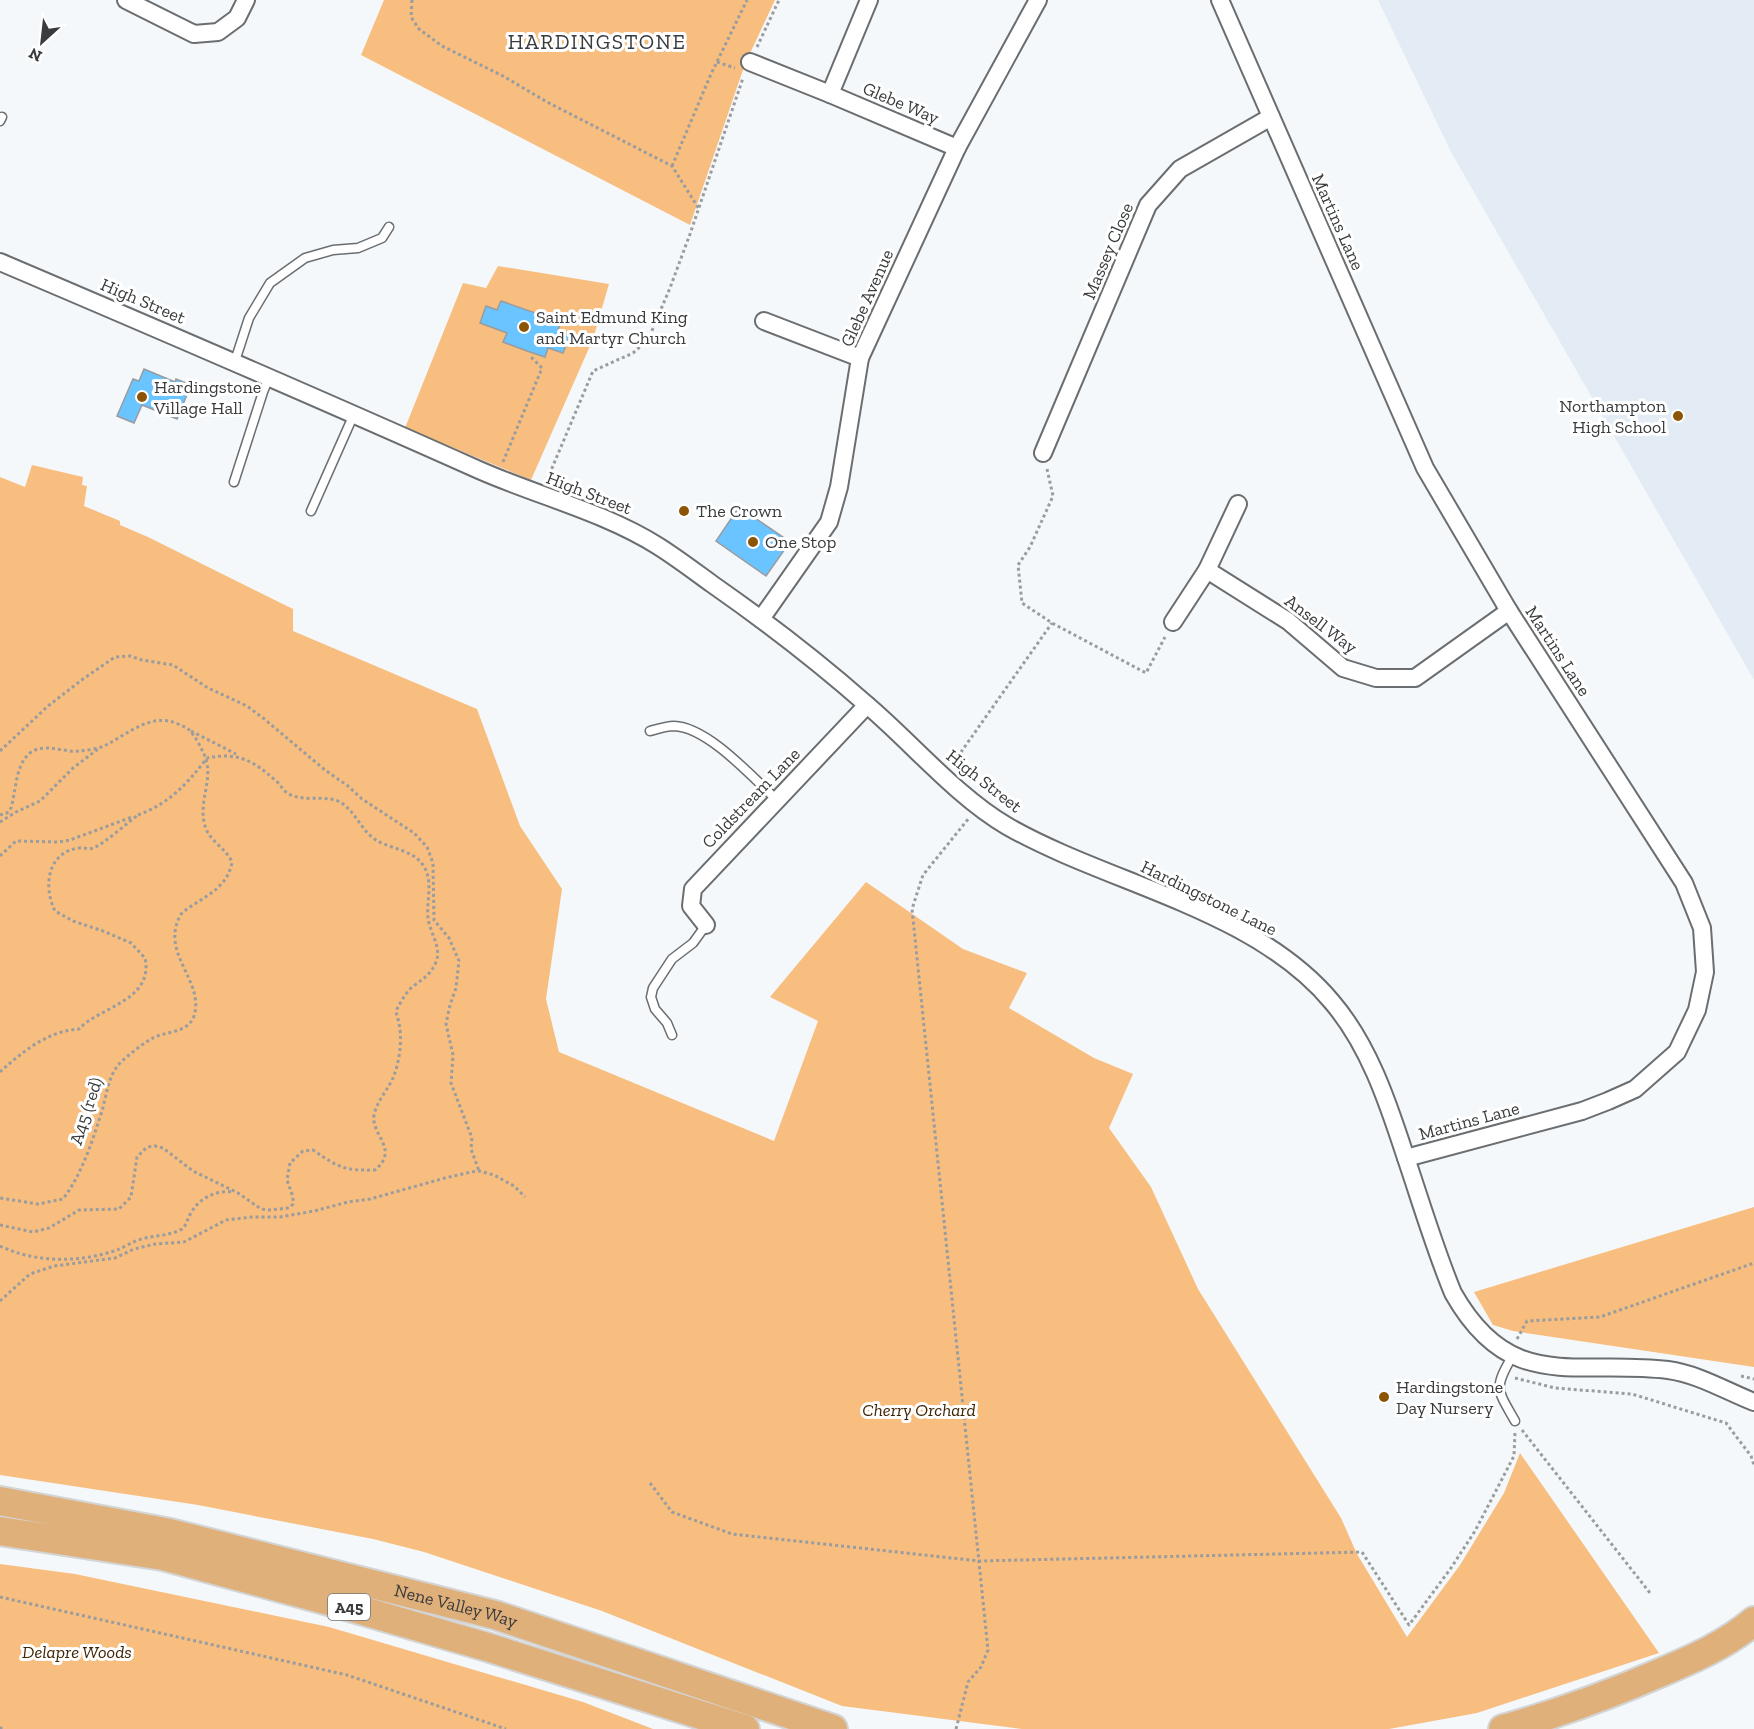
<svg xmlns="http://www.w3.org/2000/svg" width="1754" height="1729" font-family="'Zilla Slab',serif">
<rect width="100%" height="100%" fill="#f5f8fb"/>
<path fill="#e3ecf4" d="M 1378,0 L 1754,0 L 1754,680 L 1451,152 Z"/>
<g fill="#f7be80">
<path d="M 384,0 L 775,0 L 745,64 L 690,225 L 361,55 Z"/>
<path d="M 498,266 L 609,284 L 593,339 L 531,480 L 405,428 L 463,283 L 486,288 Z"/>
<path d="M 32,465 L 83,477 L 82,485 L 87,486 L 84,506 L 120,521 L 120,525 L 148,537 L 293,609 L 293,631 L 477,709 L 520,826 L 562,889 L 546,999 L 559,1052 L 774,1141 L 818,1021 L 770,997 L 866,882 L 963,949 L 1027,973 L 1009,1008 L 1094,1058 L 1133,1074 L 1109,1128 L 1151,1187 L 1198,1289 L 1341,1518 L 1357,1554 L 1407,1637 L 1460,1565 L 1504,1493 L 1520,1453 L 1659,1653 L 1477,1713 L 1389,1729 L 1022,1729 L 842,1706 L 602,1611 L 424,1552 L 373,1539 L 198,1505 L 0,1475 L 0,477 L 25,487 Z"/>
<path d="M 1754,1207 L 1754,1367 L 1513,1331 L 1493,1325 L 1474,1292 Z"/>
<path d="M 0,1564 L 75,1574 L 329,1627 L 583,1702 L 653,1729 L 0,1729 Z"/>
</g>
<g fill="#6ac4ff" stroke="#999c9f" stroke-width="1.5">
<path d="M 501,301 L 561,322 L 558,330 L 570,335 L 563,353 L 548,348 L 545,357 L 527,351 L 503,342 L 507,333 L 480,323 L 486,306 L 497,310 Z"/>
<path d="M 144,369 L 175,382 L 176,379 L 191,385 L 177,419 L 142,405 L 134,423 L 117,416 L 133,379 L 139,381 Z"/>
<path d="M 739,507 L 790,542 L 766,576 L 716,541 Z"/>
</g>
<g fill="none" stroke-linecap="round" stroke-linejoin="round">
<defs>
<g id="service">
<path d="M 0,121 L 2,117"/>
<path d="M 235,361 L 249,318 L 270,283 L 305,258 L 333,250 L 358,248 L 382,238 L 389,227"/>
<path d="M 234,482 L 263,392 L 269,377"/>
<path d="M 311,511 L 354,414"/>
<path d="M 650,731 C 657,729 667,726 674,726 C 708,727 753,778 777,800"/>
<path d="M 672,1035 L 667,1023 L 655,1009 L 651,997 L 653,988 L 672,959 L 693,943 L 706,925"/>
<path d="M 1513,1355 C 1493,1389 1497,1389 1515,1421"/>
</g>
<g id="minor">
<path d="M 126,0 L 194,34 L 218,32 L 237,18 L 246,0"/>
<path d="M 1220,0 L 1425,468 L 1509,611 L 1684,883 L 1702,928 L 1705,972 L 1697,1010 L 1677,1052 L 1635,1089 L 1608,1101 L 1582,1111 L 1406,1158"/>
<path d="M 750,62 L 830,94 L 957,148"/>
<path d="M 830,94 L 869,0"/>
<path d="M 0,262 C 160,330 320,399 479,470 C 538,496 604,512 658,546 C 677,558 694,571 712,584 C 765,621 817,661 866,704 C 911,742 957,797 1007,826 C 1108,884 1255,909 1332,1002 C 1368,1044 1387,1100 1404,1152 C 1420,1199 1434,1247 1453,1293 C 1510,1394 1574,1359 1668,1370 C 1698,1374 1726,1391 1754,1402"/>
<path d="M 764,321 L 860,358"/>
<path d="M 1043,453 L 1148,205 L 1180,169 L 1271,117"/>
<path d="M 1207,570 L 1288,621 L 1343,668 L 1376,678 L 1415,678 L 1509,611"/>
<path d="M 761,619 L 829,522 L 839,487 L 860,358 L 957,148 L 1038,0"/>
<path d="M 1173,622 L 1207,570 L 1238,504"/>
<path d="M 706,925 L 691,906 L 693,889 L 867,705"/>
</g>
<g id="trunk">
<path id="s1" d="M 0,1501 L 170,1533 L 495,1615 L 833,1729"/>
<path d="M 0,1531 L 163,1556 L 336,1603 L 487,1647 L 745,1729"/>
<path d="M 1503,1729 C 1557,1714 1611,1694 1662,1672 C 1695,1658 1727,1644 1754,1621"/>
</g>
</defs>
<use href="#service" stroke="#6b6e70" stroke-width="11"/>
<use href="#minor" stroke="#6b6e70" stroke-width="20"/>
<use href="#trunk" stroke="#d3d4d4" stroke-width="32"/>
<g stroke="#9a9c9e" stroke-width="3" stroke-dasharray="3 3" stroke-linecap="butt">
<path d="M 412,0 L 411,17 L 419,29 L 442,46 L 503,76 L 547,102 L 672,166 L 699,209"/>
<path d="M 757,47 L 779,0"/>
<path d="M 717,62 L 735,68"/>
<path d="M 672,166 L 711,74 L 747,0"/>
<path d="M 503,462 L 542,368 L 530,356"/>
<path d="M 1047,469 L 1053,496 L 1030,547 L 1018,565 L 1022,603 L 1052,623 L 1146,673 L 1165,637"/>
<path d="M 547,480 L 593,371 L 633,353 L 648,340 L 670,288 L 690,234 L 743,78"/>
<path d="M 191,731 L 236,754"/>
<path d="M 0,751 L 48,706 L 83,679 L 115,657 L 130,656 L 142,660 L 173,665 L 208,688 L 247,706 L 263,718 L 325,770 L 348,786 L 362,799 L 414,833 L 427,847 L 433,863 L 434,920 L 449,938 L 459,961 L 456,988 L 450,1005 L 446,1024 L 453,1055 L 451,1083 L 472,1138 L 471,1149 L 479,1171"/>
<path d="M 954,762 L 1052,623"/>
<path d="M 0,815 L 7,813 L 11,808 C 16,792 15,765 30,753 C 44,742 64,753 80,751 C 88,750 99,749 106,745 C 129,733 152,712 178,724 C 182,726 187,727 190,731 C 195,736 199,744 202,750 C 217,777 197,799 205,826 C 209,841 226,848 232,862 C 228,886 208,895 190,907 C 186,910 182,912 180,916 C 160,954 205,981 194,1016 C 188,1034 163,1031 151,1039 C 141,1045 130,1054 122,1061 C 108,1074 107,1094 102,1111 C 92,1142 82,1174 63,1199 L 38,1204 L 0,1198"/>
<path d="M 138,815 C 170,803 187,784 207,758"/>
<path d="M 0,822 L 16,812 L 40,801 L 73,768 L 98,749"/>
<path d="M 0,856 L 16,841 L 58,842 L 70,840 L 132,817"/>
<path d="M 0,1072 C 23,1051 48,1031 79,1029 C 99,1007 154,1001 145,958 L 131,943 L 103,931 L 73,921 L 55,911 C 43,887 47,852 79,848 C 84,847 88,850 93,848 C 104,844 127,823 138,815"/>
<path d="M 0,1225 L 33,1232 L 49,1228 L 79,1210 L 119,1209 L 131,1197 L 137,1157 L 147,1147 L 155,1146 L 163,1148 L 193,1171 L 238,1193 L 261,1209 L 269,1210 L 289,1208 L 293,1204 L 293,1197 L 287,1180 L 290,1163 L 303,1151 L 313,1150 C 338,1167 344,1171 375,1170 C 400,1149 371,1136 374,1115 C 377,1101 387,1091 393,1078 C 400,1061 403,1037 398,1019 C 398,1016 396,1014 396,1011 C 400,1003 405,994 411,988 C 421,980 431,975 436,962 C 442,948 430,933 428,918 C 426,901 434,881 423,865 C 413,850 391,849 376,840 C 360,830 355,809 338,801 C 322,795 304,802 289,794 C 283,791 281,785 276,781 C 253,760 237,752 207,758"/>
<path d="M 0,1246 C 36,1263 79,1263 117,1250 C 125,1247 133,1241 142,1239 C 155,1235 170,1236 182,1229 C 187,1225 187,1219 191,1213 C 199,1198 216,1190 233,1192"/>
<path d="M 0,1301 L 30,1274 L 54,1266 L 115,1258 L 134,1249 L 155,1244 L 184,1242 L 226,1220 L 252,1217 L 280,1217 L 314,1211 L 348,1202 L 370,1199 L 445,1178 L 471,1172 L 479,1171 L 494,1175 L 514,1186 L 525,1197"/>
<path d="M 1517,1339 L 1527,1321 L 1600,1317 L 1754,1263"/>
<path d="M 1741,1376 L 1754,1379"/>
<path d="M 1515,1378 L 1555,1388 L 1632,1394 L 1726,1423 L 1751,1456 L 1754,1465"/>
<path d="M 1522,1430 L 1650,1593"/>
<path d="M 650,1483 L 672,1512 L 732,1534 L 979,1561 L 1362,1552 L 1409,1625 L 1451,1568 L 1475,1531 L 1514,1456 L 1515,1432"/>
<path d="M 0,1597 L 347,1675 L 506,1729"/>
<path d="M 0,1727 L 2,1729"/>
<path d="M 956,1729 L 968,1682 L 981,1667 L 988,1650 L 912,909 L 923,875 L 969,818"/>
</g>
<use href="#service" stroke="#fff" stroke-width="8"/>
<use href="#minor" stroke="#fff" stroke-width="16"/>
<use href="#trunk" stroke="#e0b07b" stroke-width="28"/>
</g>
<g fill="#8b5505" stroke="#fff" stroke-width="2">
<circle cx="524" cy="327" r="6"/>
<circle cx="142" cy="397" r="6"/>
<circle cx="1678" cy="416" r="6"/>
<circle cx="684" cy="511" r="6"/>
<circle cx="753" cy="542" r="6"/>
<circle cx="1384" cy="1397" r="6"/>
</g>
<g text-anchor="middle" stroke-width="6" stroke-linejoin="round" paint-order="stroke">
<rect fill="#fff" stroke="#747676" stroke-width="1.5" x="328" y="1594" width="42" height="26" rx="4.5"/>
<g font-size="16" font-weight="bold" fill="#393b3c">
<text x="349" y="1613">A45</text>
</g>
<g font-size="18" fill="#393b3c" stroke="#fff">
<text transform="translate(901 103) rotate(23)" y="6">Glebe Way</text>
<text transform="translate(1338 222) rotate(66)" y="6">Martins Lane</text>
<text transform="translate(1108 251) rotate(-67)" y="6">Massey Close</text>
<text transform="translate(867 298) rotate(-66)" y="6">Glebe Avenue</text>
<text transform="translate(143 301) rotate(23)" y="6">High Street</text>
<text transform="translate(589 493) rotate(21)" y="6">High Street</text>
<text transform="translate(1321 624) rotate(37)" y="6">Ansell Way</text>
<text transform="translate(1558 651) rotate(57)" y="6">Martins Lane</text>
<text transform="translate(984 781) rotate(38)" y="6">High Street</text>
<text transform="translate(751 798) rotate(-46)" y="6">Coldstream Lane</text>
<text transform="translate(1209 898) rotate(26)" y="6">Hardingstone Lane</text>
<text transform="translate(86 1111) rotate(-72)" y="6">A45 (red)</text>
<text transform="translate(1469 1121) rotate(-15)" y="6">Martins Lane</text>
<text dy="6" stroke="none"><textPath href="#s1" startOffset="468">Nene Valley Way</textPath></text>
</g>
<g font-size="18" fill="#393b3c" stroke="#fff" text-anchor="start">
<text x="536" y="323">Saint Edmund King<tspan x="536" dy="21">and Martyr Church</tspan></text>
<text x="154" y="393">Hardingstone<tspan x="154" dy="21">Village Hall</tspan></text>
<text x="1666" y="412" text-anchor="end">Northampton<tspan x="1666" dy="21">High School</tspan></text>
<text x="696" y="517">The Crown</text>
<text x="765" y="548">One Stop</text>
<text x="1396" y="1393">Hardingstone<tspan x="1396" dy="21">Day Nursery</tspan></text>
</g>
<g font-size="18" font-style="italic" fill="#3f2403" stroke="#fff">
<text x="919" y="1416">Cherry Orchard</text>
<text x="77" y="1658">Delapre Woods</text>
</g>
<g font-size="21" letter-spacing="1.5" fill="#393b3c" stroke="#fff">
<text x="597" y="49">HARDINGSTONE</text>
</g>
</g>
<g transform="translate(42 42) rotate(207)" stroke="#ffffff" stroke-width="4.5" paint-order="stroke">
<path d="M0-4.5L10 22L0 15L-10 22Z" fill="#393b3c"/>
<text y="-9" font-size="16" font-weight="bold" text-anchor="middle" fill="#393b3c">N</text>
</g>
</svg>
